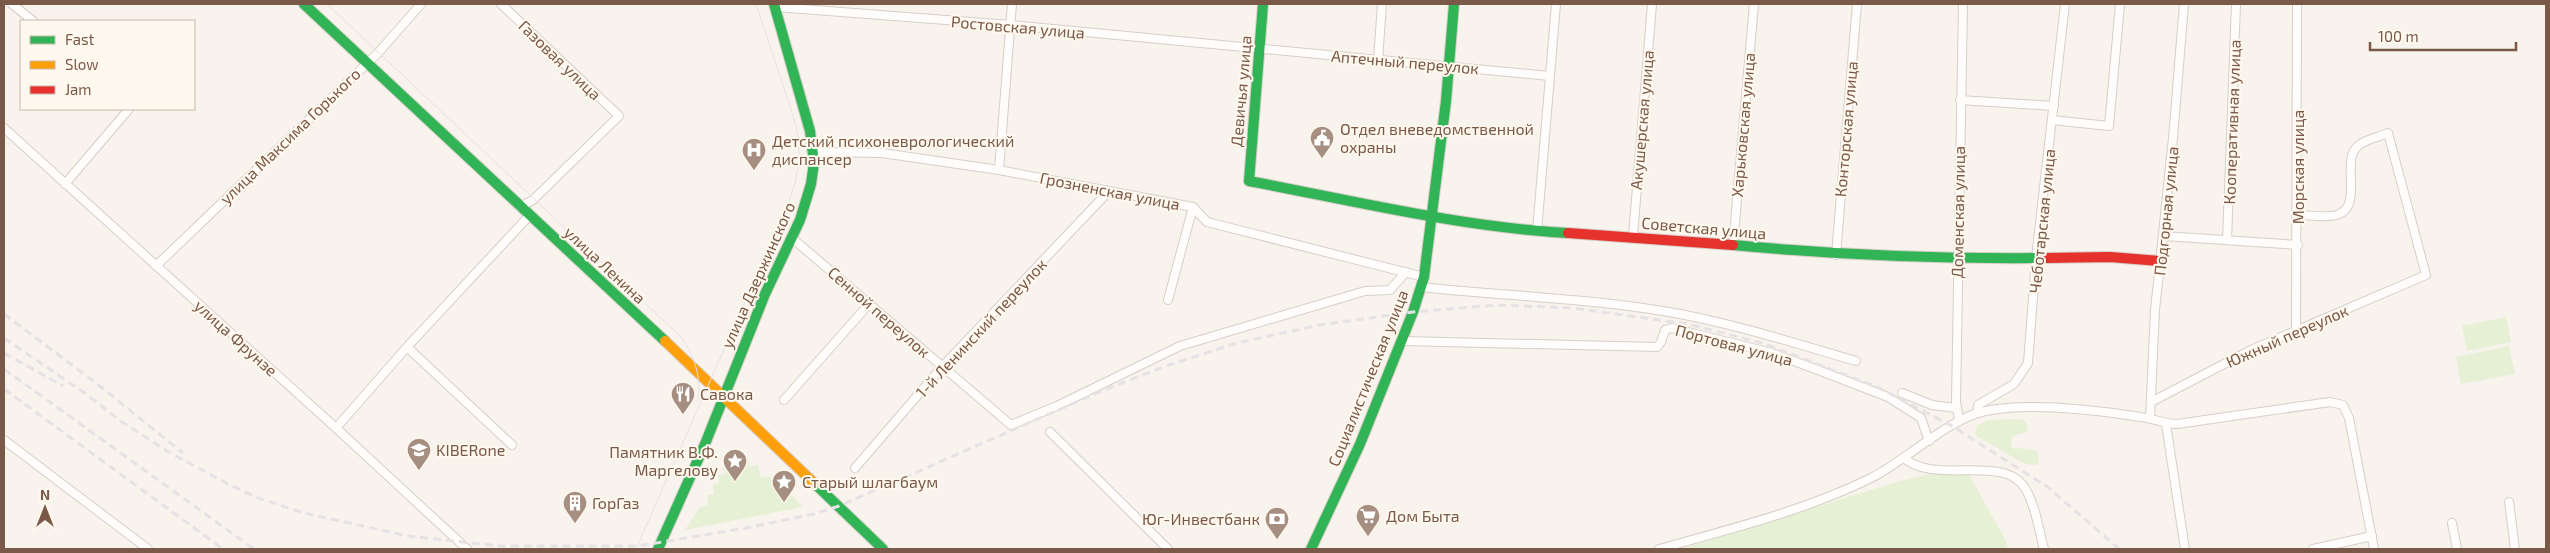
<svg xmlns="http://www.w3.org/2000/svg" width="2550" height="553" font-family="'Exo 2',sans-serif">
<rect width="100%" height="100%" fill="#f8f3ec"/>
<g fill="#e5f0d5">
<path d="M 2506,317 L 2511,342 L 2467,351 L 2462,326 Z"/>
<path d="M 2509,346 L 2515,374 L 2461,384 L 2456,357 Z"/>
<path d="M 2021,419 L 2026,422 L 2028,430 L 2024,433 L 2012,436 L 2011,447 L 2037,451 L 2039,460 L 2036,465 L 2025,464 L 1975,435 L 1977,425 L 1990,420 Z"/>
<path d="M 737,448 L 739,459 L 748,458 L 750,467 L 758,465 L 761,478 L 770,476 L 773,487 L 782,486 L 803,507 L 685,530 L 700,507 L 708,505 L 707,495 L 714,494 L 713,485 L 719,483 L 718,475 L 725,474 L 723,465 L 733,462 L 731,450 Z"/>
<path d="M 1968,473 L 2006,541 L 2008,549 L 1681,549 L 1900,481 L 1930,474 Z"/>
</g>
<g fill="none" stroke-linecap="round" stroke-linejoin="round">
<defs>
<g id="street">
<path d="M 12,4 L 33,21"/>
<path d="M 501,4 L 619,116 L 533,200 L 520,207"/>
<path d="M 776,7 L 1011,25 L 1550,76"/>
<path d="M 1378,60 L 1382,4"/>
<path d="M 1960,100 L 2054,106"/>
<path d="M 2052,120 L 2109,126 L 2120,4"/>
<path d="M 4,128 L 336,428 L 467,549"/>
<path d="M 813,152 L 882,153 L 999,170 L 1193,207 L 1207,222 L 1424,277"/>
<path d="M 999,170 L 1012,4"/>
<path d="M 65,184 L 129,109"/>
<path d="M 1537,231 L 1556,4"/>
<path d="M 1633,236 L 1652,4"/>
<path d="M 2164,236 L 2298,245"/>
<path d="M 792,238 L 1011,425 L 1057,406 L 1180,346 L 1365,291 L 1390,290 L 1406,272"/>
<path d="M 2227,240 L 2236,4"/>
<path d="M 1733,246 L 1754,4"/>
<path d="M 1836,255 L 1857,4"/>
<path d="M 156,266 L 378,53 L 421,4"/>
<path d="M 1421,287 C 1503,296 1587,298 1669,312 C 1732,323 1794,343 1856,361"/>
<path d="M 1168,300 L 1193,207"/>
<path d="M 2296,330 L 2297,4"/>
<path d="M 1402,341 L 1657,347 L 1661,342 L 1665,330 L 1672,328 L 1772,353 L 1818,370 L 1888,397 L 1921,418 L 1929,441"/>
<path d="M 407,347 L 512,445"/>
<path d="M 1902,393 L 1932,405 L 1956,408"/>
<path d="M 784,400 L 869,304"/>
<path d="M 2151,402 L 2251,350 L 2426,275 L 2388,133 C 2379,137 2367,139 2359,145 C 2339,159 2365,206 2337,215 C 2326,218 2309,215 2298,215"/>
<path d="M 1977,413 L 1978,405 L 2014,384 L 2028,363 L 2036,258 L 2065,4"/>
<path d="M 2150,418 L 2155,310 L 2173,138 L 2184,4"/>
<path d="M 1959,421 L 1956,401 L 1963,4"/>
<path d="M 2166,424 L 2185,549"/>
<path d="M 336,428 L 407,347 L 529,216"/>
<path d="M 1050,432 L 1168,549"/>
<path d="M 4,440 L 148,549"/>
<path d="M 1904,458 C 1936,486 2006,452 2026,490 C 2036,507 2039,531 2044,549"/>
<path d="M 855,468 L 942,367 L 1109,191"/>
<path d="M 2509,502 L 2515,549"/>
<path d="M 2452,523 L 2457,549"/>
<path d="M 1659,549 C 1730,529 1804,511 1871,478 C 1907,460 1948,419 1985,411 C 2030,402 2095,410 2140,417 C 2153,418 2164,424 2177,424 L 2330,402 L 2343,405 L 2349,418 L 2374,549"/>
<path d="M 2313,549 L 2372,536"/>
</g>
<g id="fast">
<path d="M 304,4 L 665,341"/>
<path d="M 1263,4 L 1249,181 C 1354,201 1461,227 1568,233"/>
<path d="M 1733,245 C 1838,255 1940,259 2045,258"/>
<path d="M 814,483 L 883,549"/>
<path d="M 658,549 L 705,444 L 765,294 L 800,220 L 811,184 L 814,163 L 810,131 L 774,4"/>
<path d="M 1311,549 L 1360,444 L 1413,312 L 1424,277 L 1446,101 L 1454,4"/>
</g>
<path id="slow" d="M 665,341 L 814,483"/>
<g id="jam">
<path d="M 1568,233 L 1733,245"/>
<path d="M 2045,258 L 2110,257 L 2160,261"/>
</g>
</defs>
<use href="#street" stroke="#d7cec8" stroke-width="10"/>
<use href="#fast" stroke="#d8cec8" stroke-width="12"/>
<use href="#slow" stroke="#d8cec8" stroke-width="12"/>
<use href="#jam" stroke="#d8cec8" stroke-width="12"/>
<use href="#street" stroke="#fefdfc" stroke-width="8"/>
<use href="#fast" stroke="#30b455" stroke-width="10"/>
<use href="#slow" stroke="#ff9f0a" stroke-width="10"/>
<use href="#jam" stroke="#e5322d" stroke-width="10"/>
<g stroke="#e5e2e6" stroke-width="1">
<path d="M 327,4 L 680,336 C 694,353 702,378 698,401"/>
<path d="M 636,549 L 785,211 C 798,181 803,154 795,122 L 756,4"/>
</g>
<g stroke="#e5e2e6" stroke-width="3" stroke-dasharray="8 5" stroke-linecap="butt">
<path d="M 4,314 L 96,383 L 183,453"/>
<path d="M 4,338 L 86,394 L 122,422 L 167,451 L 226,483 L 258,498 L 304,513 L 408,536 L 500,546 L 638,546 L 746,528 L 814,514 L 839,506 L 1104,390 L 1166,366 L 1237,343 L 1319,325 L 1413,312 L 1496,305 L 1573,308 L 1688,324 L 1762,343 L 1875,386 L 1952,426 L 2049,488 L 2119,549"/>
<path d="M 4,353 L 63,386"/>
<path d="M 4,369 L 254,549"/>
<path d="M 4,389 L 223,549"/>
<path d="M 4,548 L 6,549"/>
</g>
</g>
<defs>
<symbol id="civic-pin" viewBox="-11 -11 22 30"><path d="M0 17L-7.5 6A9.5 9.5 0 1 1 7.5 6Z" fill="#a68f81" stroke="#fff8ee"/><path d="M-.6-6.5H3V-4.5H.6V-3L4-1V1h2V6H-6V1h2V-1L-.6-3ZM-1.2 2.5V6h2.4V2.5Z" fill="#fff"/></symbol>
<symbol id="hospital-pin" viewBox="-11 -11 22 30"><path d="M0 17L-7.5 6A9.5 9.5 0 1 1 7.5 6Z" fill="#a68f81" stroke="#fff8ee"/><path d="M-5-5h3v3.5h4V-5h3V5h-3V1.5h-4V5h-3Z" fill="#fff"/></symbol>
<symbol id="restaurant-pin" viewBox="-11 -11 22 30"><path d="M0 17L-7.5 6A9.5 9.5 0 1 1 7.5 6Z" fill="#a68f81" stroke="#fff8ee"/><path d="M-5-6h1v4h1v-4h1v4h1v-4h1v5L-1.5 .5V6h-2V.5L-5-1ZM5-6V6H3V1.5H1.5Q1.5-4 5-6Z" fill="#fff"/></symbol>
<symbol id="school-pin" viewBox="-11 -11 22 30"><path d="M0 17L-7.5 6A9.5 9.5 0 1 1 7.5 6Z" fill="#a68f81" stroke="#fff8ee"/><path d="M0-5L7-2L0 1L-7-2ZM-4 1L0 2.5L4 1V4Q0 6-4 4Z" fill="#fff"/></symbol>
<symbol id="sight-pin" viewBox="-11 -11 22 30"><path d="M0 17L-7.5 6A9.5 9.5 0 1 1 7.5 6Z" fill="#a68f81" stroke="#fff8ee"/><path d="M0-6L1.8-2.2L6-1.7L2.9 1.2L3.7 5.4L0 3.3L-3.7 5.4L-2.9 1.2L-6-1.7L-1.8-2.2Z" fill="#fff"/></symbol>
<symbol id="building-pin" viewBox="-11 -11 22 30"><path d="M0 17L-7.5 6A9.5 9.5 0 1 1 7.5 6Z" fill="#a68f81" stroke="#fff8ee"/><path d="M-4-6H4V6H1V3H-1V6H-4ZM-2.5-4.3h1.7v1.8h-1.7ZM.8-4.3h1.7v1.8H.8ZM-2.5-1h1.7V.8h-1.7ZM.8-1h1.7V.8H.8Z" fill="#fff"/></symbol>
<symbol id="supermarket-pin" viewBox="-11 -11 22 30"><path d="M0 17L-7.5 6A9.5 9.5 0 1 1 7.5 6Z" fill="#a68f81" stroke="#fff8ee"/><path d="M-6-5.5h2.5l.6 2H6L4.5 2H-2.5L-4.4-4H-6ZM-1.5 3.2a1.3 1.3 0 1 0 .1 0ZM3 3.2a1.3 1.3 0 1 0 .1 0Z" fill="#fff"/></symbol>
<symbol id="bank-pin" viewBox="-11 -11 22 30"><path d="M0 17L-7.5 6A9.5 9.5 0 1 1 7.5 6Z" fill="#a68f81" stroke="#fff8ee"/><path d="M-6-4H6V4H-6ZM0-2.3a2.3 2.3 0 1 0 0 4.6a2.3 2.3 0 1 0 0-4.6Z" fill="#fff"/></symbol>
</defs>
<g fill-rule="evenodd">
<use href="#civic-pin" x="1308" y="124" width="28" height="38"/>
<use href="#hospital-pin" x="740" y="136" width="28" height="38"/>
<use href="#restaurant-pin" x="669" y="380" width="28" height="38"/>
<use href="#school-pin" x="405" y="436" width="28" height="38"/>
<use href="#sight-pin" x="721" y="447" width="28" height="38"/>
<use href="#sight-pin" x="770" y="468" width="28" height="38"/>
<use href="#building-pin" x="561" y="489" width="28" height="38"/>
<use href="#supermarket-pin" x="1354" y="502" width="28" height="38"/>
<use href="#bank-pin" x="1263" y="505" width="28" height="38"/>
</g>
<g text-anchor="middle" stroke-width="4" stroke-linejoin="round" paint-order="stroke">
<g font-size="16" fill="#7a5948" stroke="#fff8ee">
<text transform="translate(1018 27) rotate(5)" y="6">Ростовская улица</text>
<text transform="translate(560 60) rotate(44)" y="6">Газовая улица</text>
<text transform="translate(1405 62) rotate(5)" y="6">Аптечный переулок</text>
<text transform="translate(1241 91) rotate(-85)" y="6">Девичья улица</text>
<text transform="translate(1642 120) rotate(-85)" y="6">Акушерская улица</text>
<text transform="translate(2232 122) rotate(-88)" y="6">Кооперативная улица</text>
<text transform="translate(1743 125) rotate(-85)" y="6">Харьковская улица</text>
<text transform="translate(1846 129) rotate(-85)" y="6">Конторская улица</text>
<text transform="translate(290 136) rotate(-44)" y="6">улица Максима Горького</text>
<text transform="translate(2298 167) rotate(-90)" y="6">Морская улица</text>
<text transform="translate(1110 191) rotate(11)" y="6">Грозненская улица</text>
<text transform="translate(2166 211) rotate(-84)" y="6">Подгорная улица</text>
<text transform="translate(1958 212) rotate(-89)" y="6">Доменская улица</text>
<text transform="translate(2042 221) rotate(-84)" y="6">Чеботарская улица</text>
<text transform="translate(1704 228) rotate(5)" y="6">Советская улица</text>
<text transform="translate(605 265) rotate(43)" y="6">улица Ленина</text>
<text transform="translate(758 275) rotate(-66)" y="6">улица Дзержинского</text>
<text transform="translate(879 312) rotate(41)" y="6">Сенной переулок</text>
<text transform="translate(981 328) rotate(-47)" y="6">1-й Ленинский переулок</text>
<text transform="translate(2287 336) rotate(-24)" y="6">Южный переулок</text>
<text transform="translate(236 338) rotate(42)" y="6">улица Фрунзе</text>
<text transform="translate(1734 345) rotate(15)" y="6">Портовая улица</text>
<text transform="translate(1368 378) rotate(-68)" y="6">Социалистическая улица</text>
</g>
<g font-size="16" fill="#7a5948" stroke="#fff8ee" text-anchor="start">
<text x="1340" y="135">Отдел вневедомственной<tspan x="1340" dy="18">охраны</tspan></text>
<text x="772" y="147">Детский психоневрологический<tspan x="772" dy="18">диспансер</tspan></text>
<text x="700" y="400">Савока</text>
<text x="436" y="456">KIBERone</text>
<text x="718" y="458" text-anchor="end">Памятник В.Ф.<tspan x="718" dy="18">Маргелову</tspan></text>
<text x="802" y="488">Старый шлагбаум</text>
<text x="592" y="509">ГорГаз</text>
<text x="1386" y="522">Дом Быта</text>
<text x="1260" y="525" text-anchor="end">Юг-Инвестбанк</text>
</g>
</g>
<rect width="2550" height="553" fill="none" stroke="#7a5948" stroke-width="10"/>
<rect x="20" y="20" width="175" height="90" fill="#fff8ee" stroke="#cab8ac"/>
<rect x="30" y="36" width="25" height="8" fill="#30b455" stroke="#cab8ac"/>
<text x="65" y="45" font-size="15" fill="#7a5948">Fast</text>
<rect x="30" y="61" width="25" height="8" fill="#ff9f0a" stroke="#cab8ac"/>
<text x="65" y="70" font-size="15" fill="#7a5948">Slow</text>
<rect x="30" y="86" width="25" height="8" fill="#e5322d" stroke="#cab8ac"/>
<text x="65" y="95" font-size="15" fill="#7a5948">Jam</text>
<g transform="translate(45 508)" stroke="#fff8ee" stroke-width="4" paint-order="stroke">
<path d="M0-4L9 19L0 12L-9 19Z" fill="#7a5948"/>
<text y="-8" font-size="14" font-weight="bold" text-anchor="middle" fill="#7a5948">N</text>
</g>
<path d="M2370 42v8h146v-8" fill="none" stroke="#7a5948" stroke-width="2.5"/>
<text x="2378" y="42" font-size="15" fill="#7a5948" stroke="#fff8ee" stroke-width="4" paint-order="stroke">100 m</text>
</svg>
